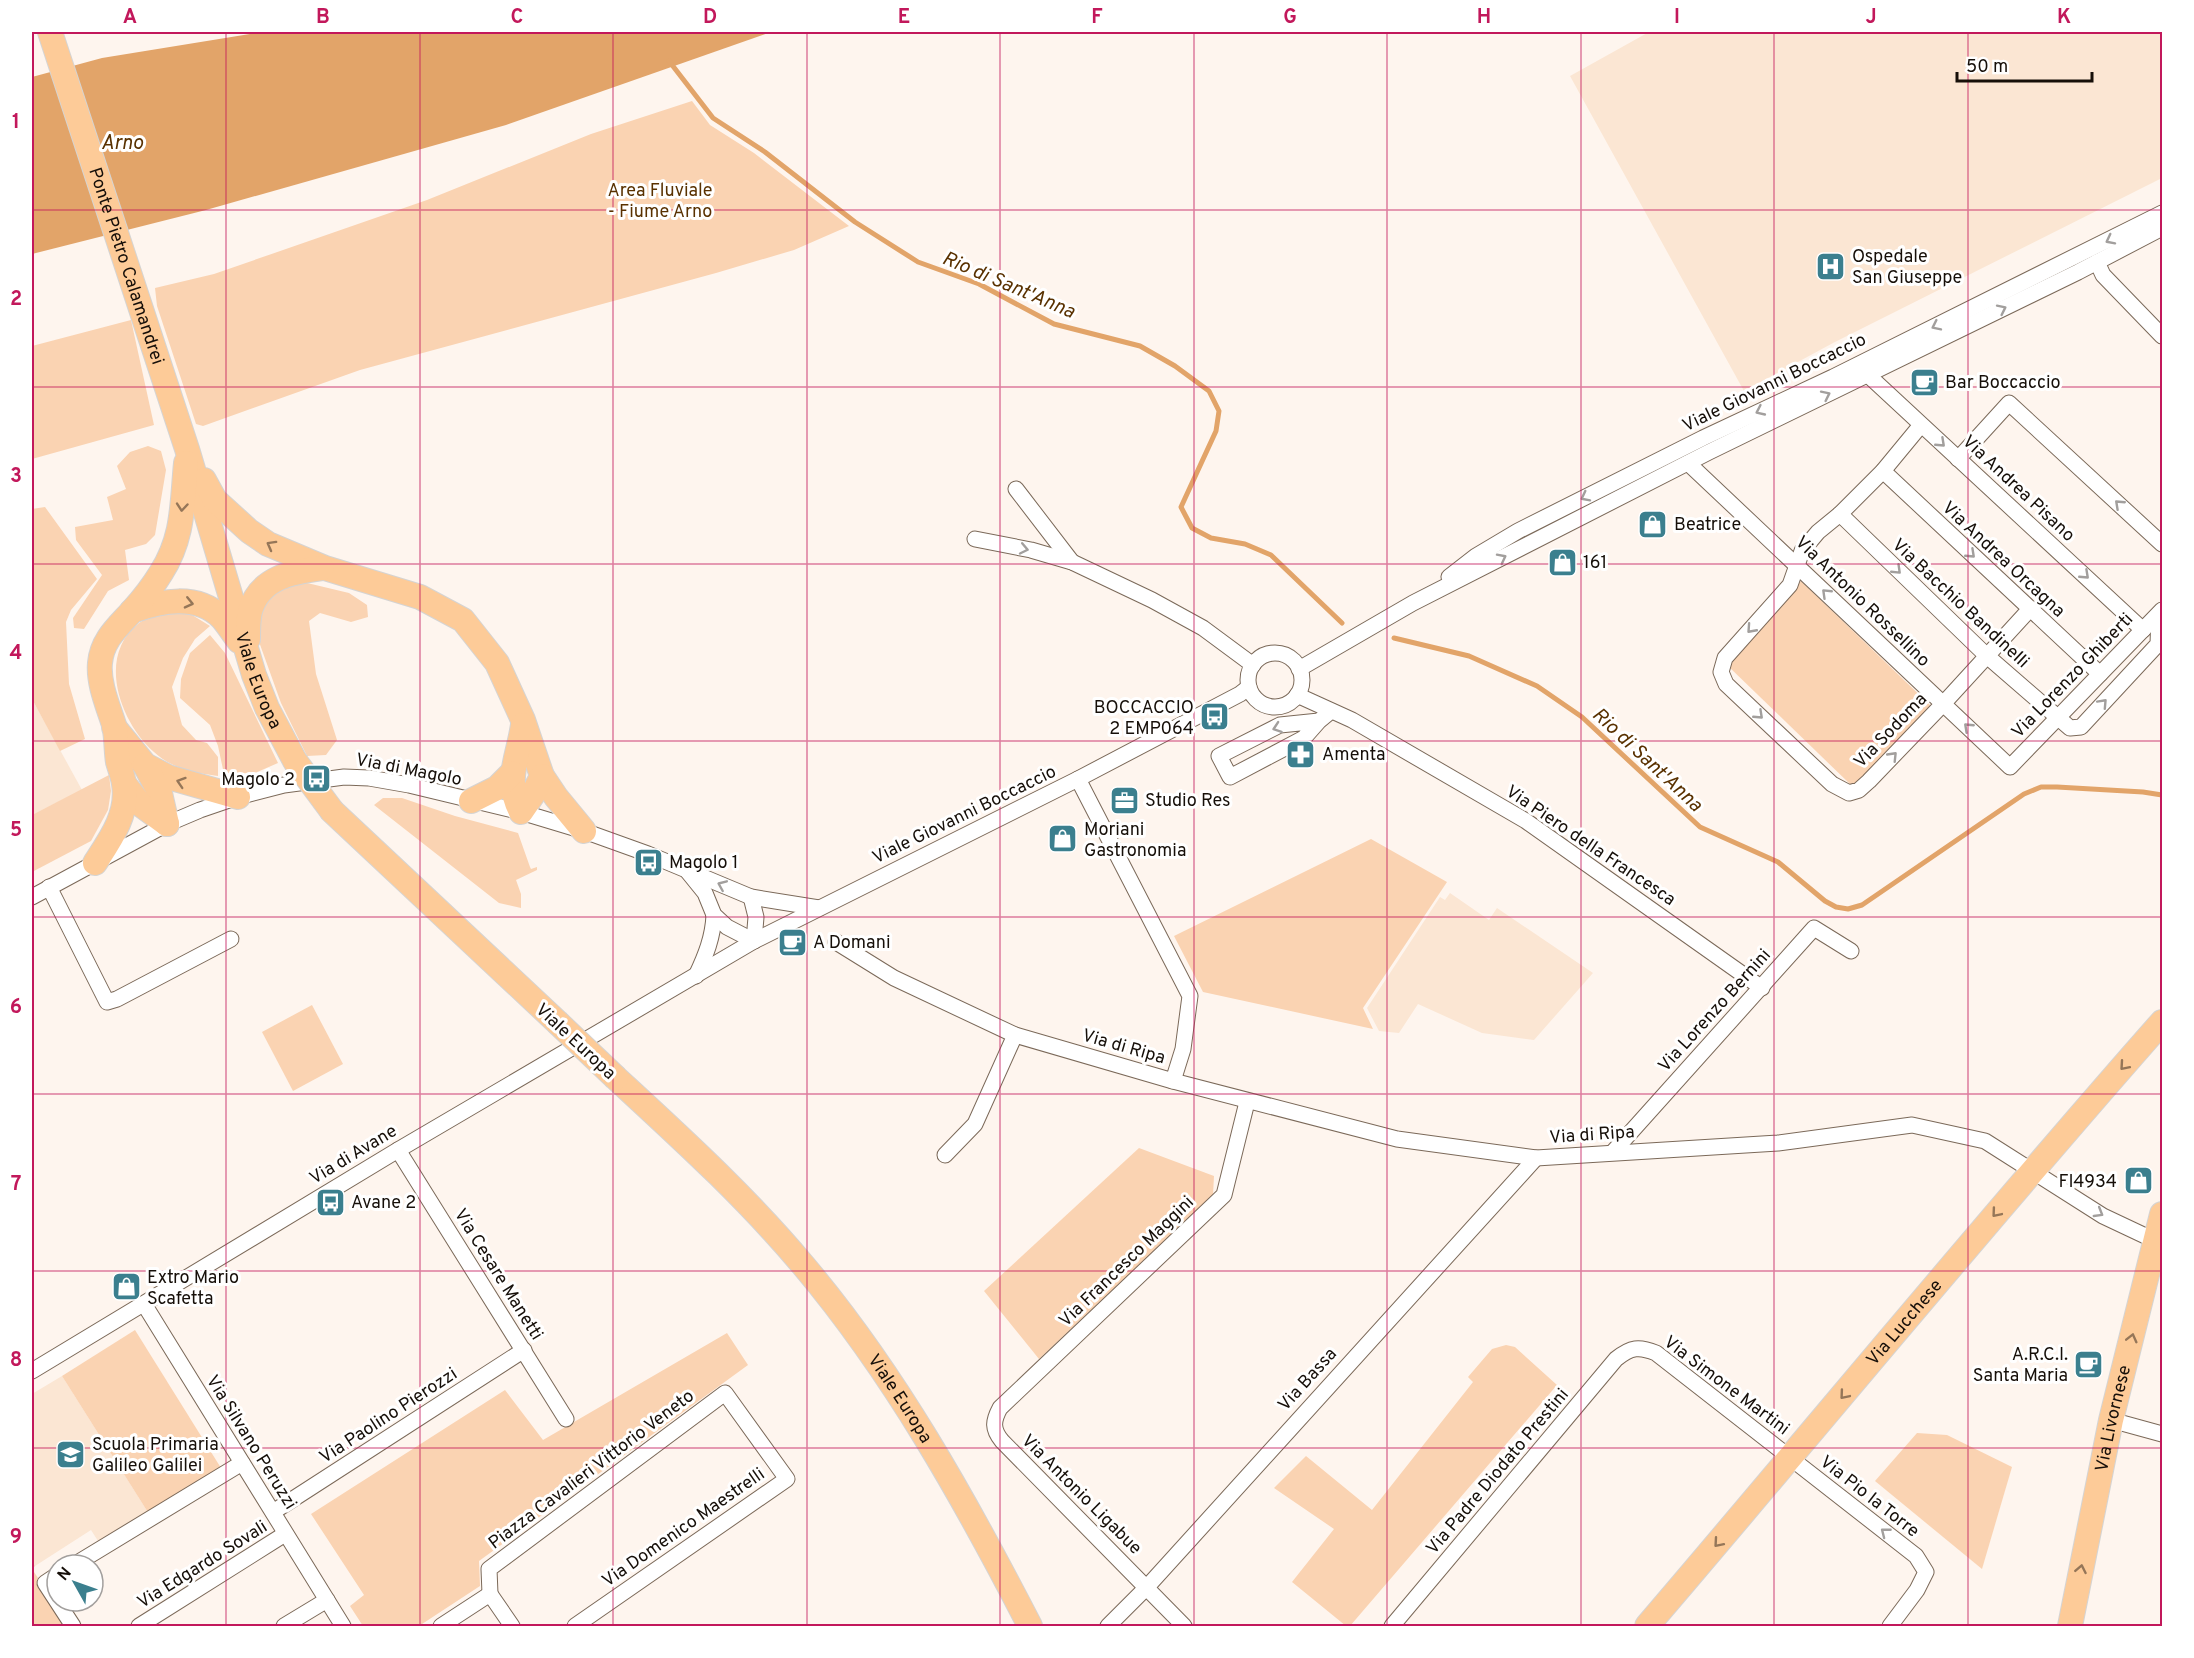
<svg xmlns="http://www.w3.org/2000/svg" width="2194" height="1658" font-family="Overpass,sans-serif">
<rect width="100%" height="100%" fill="#fef5ee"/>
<g fill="#fbe6d3">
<path d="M 1649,32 L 2162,32 L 2162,178 L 1833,343 L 1744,391 L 1570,76 Z"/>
<path d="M 32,699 L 82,790 L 32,815 Z"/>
<path d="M 1450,893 L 1489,920 L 1497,908 L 1593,973 L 1534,1040 L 1482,1033 L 1418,1004 L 1399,1033 L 1379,1031 L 1367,1008 L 1440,897 L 1445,900 Z"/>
<path d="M 62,1376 L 149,1514 L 100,1544 L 91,1530 L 35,1566 L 32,1561 L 32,1394 Z"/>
</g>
<g fill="#fad3b2">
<path d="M 692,101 L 710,125 L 754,153 L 849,226 L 794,250 L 716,273 L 360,370 L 203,426 L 196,424 L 157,306 L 155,288 L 214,274 L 427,200 L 591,134 Z"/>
<path d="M 131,320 L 154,425 L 32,459 L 32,346 Z"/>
<path d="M 148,446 L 161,451 L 166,470 L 155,535 L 146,544 L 125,550 L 129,580 L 108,591 L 84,629 L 74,628 L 73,618 L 102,575 L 76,540 L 75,527 L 113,520 L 107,497 L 126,489 L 117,466 L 130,452 Z"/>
<path d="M 45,507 L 97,579 L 71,610 L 66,622 L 69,684 L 85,739 L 60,751 L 32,699 L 32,509 Z"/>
<path d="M 1801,581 L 1931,706 L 1860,780 L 1851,785 L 1727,665 Z"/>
<path d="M 303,582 L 349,593 L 367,605 L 368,617 L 351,622 L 320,613 L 309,621 L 316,674 L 337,740 L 326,755 L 307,756 L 281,703 L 258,639 L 262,609 L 278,588 Z"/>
<path d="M 164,612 L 189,613 L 210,626 L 195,639 L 183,658 L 172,687 L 182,725 L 196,740 L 207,743 L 218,757 L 218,776 C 195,773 172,769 154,752 C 120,722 96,656 139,623 C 146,618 156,615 164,612 Z"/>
<path d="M 210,635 L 225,653 L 278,763 L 255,773 L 224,774 L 218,746 L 210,725 L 180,698 L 181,679 L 190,653 Z"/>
<path d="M 109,775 L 111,791 L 108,810 L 91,841 L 32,872 L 32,815 Z"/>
<path d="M 383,798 L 402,798 L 455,816 L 518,833 L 530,867 L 531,869 L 537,867 L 537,870 L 516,880 L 521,894 L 521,908 L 499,903 L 374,805 Z"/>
<path d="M 1371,839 L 1447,882 L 1363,1008 L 1373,1029 L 1203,992 L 1174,936 Z"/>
<path d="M 312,1005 L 343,1064 L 293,1091 L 262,1032 Z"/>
<path d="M 1139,1148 L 1214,1176 L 1213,1195 L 1039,1359 L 984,1291 Z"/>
<path d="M 135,1330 L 221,1468 L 149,1514 L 62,1376 Z"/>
<path d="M 727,1333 L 748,1365 L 479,1561 L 480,1586 L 419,1626 L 363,1626 L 350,1606 L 364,1595 L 311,1514 L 505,1390 L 543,1440 Z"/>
<path d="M 1506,1345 L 1515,1347 L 1557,1385 L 1350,1626 L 1346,1626 L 1292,1582 L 1334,1529 L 1274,1488 L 1306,1456 L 1372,1510 L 1473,1382 L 1468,1377 L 1492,1349 Z"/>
<path d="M 1917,1433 L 1947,1435 L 2012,1467 L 1982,1569 L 1875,1481 Z"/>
<path d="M 32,1561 L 35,1566 L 32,1569 L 70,1626 L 32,1626 Z"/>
</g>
<path fill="#e2a469" d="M 262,32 L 771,32 L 506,125 L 206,210 L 32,254 L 32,77 L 102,58 Z"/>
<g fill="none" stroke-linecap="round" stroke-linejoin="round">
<g stroke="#e2a469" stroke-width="5">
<path d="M 669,61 L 713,118 L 765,152 L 855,222 L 918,262 L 979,284 L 1054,324 L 1140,346 L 1175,366 L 1209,391 L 1219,411 L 1216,431 L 1181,507 L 1192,528 L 1211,538 L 1245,544 L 1271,555 L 1342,623"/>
<path d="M 1394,638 L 1469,656 L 1537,686 L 1582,717 L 1700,827 L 1778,862 L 1825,901 L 1836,907 L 1848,909 L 1862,905 L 2024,794 L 2041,787 L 2057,787 L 2143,792 L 2162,795"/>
</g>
<defs>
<g id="minor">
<path d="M 2097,262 L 2103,275 L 2162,336"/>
<path d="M 1868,375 L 2143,630"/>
<path d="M 1921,425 L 1883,471 L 1840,514 L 1818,532 L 1802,551 L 1790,585 L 1725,658 L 1721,672 L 1726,684 L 1832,784 L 1849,793 L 1859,790 L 1869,781 L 1943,704 L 2029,610"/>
<path d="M 1958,459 L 2009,403 L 2162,544"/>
<path d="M 1688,463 L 2010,767 L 2162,610"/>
<path d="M 1883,471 L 2100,674"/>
<path d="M 1016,489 L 1072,562"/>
<path d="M 1840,514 L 1987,656 L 2070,728 L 2081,727 L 2158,644 L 2159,614"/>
<path d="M 975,539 L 1031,550 L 1072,562 L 1152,600 L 1203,628 L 1253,665"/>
<path d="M 1449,577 L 1476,556 L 1518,531 L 1703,438 L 1833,377 L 2162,213"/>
<circle cx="1275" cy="680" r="27"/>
<path d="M 1299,669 L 1413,603 L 1709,452 L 2078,272 L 2162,228"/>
<path d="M 1297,695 L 1352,720 L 1526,821 L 1762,988"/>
<path d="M 1319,721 L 1304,738 L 1230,777 L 1219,756 L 1280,725 L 1319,721 L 1331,711"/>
<path d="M 1078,779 L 1190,996 L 1183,1049 L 1173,1081"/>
<path d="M 688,872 L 705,893 L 714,915 L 727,927 L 754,941"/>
<path d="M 49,887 L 107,1002 L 117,999 L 231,939"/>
<path d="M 32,897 L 167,824 L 200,810 L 238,797 L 284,785 L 344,777 L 369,778 L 409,785 L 521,812 L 584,831 L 648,854 L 751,897 L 819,908"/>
<path d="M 751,897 L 756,917 L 754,941"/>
<path d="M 836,942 L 894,978 L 1015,1035 L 1173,1081 L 1397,1139 L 1536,1158 L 1778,1143 L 1912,1125 L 1985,1141 L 2103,1216 L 2156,1241"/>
<path d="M 696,976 C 706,955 713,937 714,915"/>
<path d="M 398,1150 L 566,1419"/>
<path d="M 1613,1152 L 1814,928 L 1851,951"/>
<path d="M 945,1155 L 975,1124 L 1015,1035"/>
<path d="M 144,1304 L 343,1626"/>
<path d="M 32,1371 L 398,1150 L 754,941 L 1078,779 L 1240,694 L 1249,687"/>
<path d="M 2111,1420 L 2162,1434"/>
<path d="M 273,1512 L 524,1350"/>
<path d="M 74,1565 L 242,1463"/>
<path d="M 57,1575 L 45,1583 L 73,1626"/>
<path d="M 490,1594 L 489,1569 L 725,1393 L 787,1479 L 575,1626"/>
<path d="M 490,1594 L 512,1626"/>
<path d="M 139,1626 L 285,1534"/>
<path d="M 284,1626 L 327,1600"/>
<path d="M 441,1626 L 490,1594"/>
<path d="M 1108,1626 L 1147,1587 L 1536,1158"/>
<path d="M 1184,1626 L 1002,1441 C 992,1429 993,1421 1000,1408 L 1224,1195 L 1247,1102"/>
<path d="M 1392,1626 L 1616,1359 C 1631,1347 1639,1346 1656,1353 L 1916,1556 L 1926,1572 L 1917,1590 L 1890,1626"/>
</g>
<g id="primary">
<path id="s1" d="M 50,32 L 187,449 L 254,675 L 267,708 L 295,761"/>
<path d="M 204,480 L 215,500 L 249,531 L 268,544 L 325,568 L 420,597 L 463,620 L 497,663 L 523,720 L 542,776 L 556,797 L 584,831"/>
<path d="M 132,611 C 161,601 197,593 222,618 C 228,625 233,633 239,641"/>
<path d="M 248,639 C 248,630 248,620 250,611 C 260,577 292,572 322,568"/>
<path d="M 523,725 C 518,759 504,779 521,812 L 532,796 L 542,776"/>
<path d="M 114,727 L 145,765 L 168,777 L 238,797"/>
<path d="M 145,765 L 160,793 L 167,824"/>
<path d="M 125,785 L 140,804 L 167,824"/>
<path d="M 471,801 L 497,788 L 512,773"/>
<path d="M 332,811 L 557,1022"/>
<path d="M 95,863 C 110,840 129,814 124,784 C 123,776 120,769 118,762 C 116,750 117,737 114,725 C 108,706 98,683 100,663 C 102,639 119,626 133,610 C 143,599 153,586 161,573 C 184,537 182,504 186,463"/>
<path id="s2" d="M 616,1078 C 681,1138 746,1197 803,1265 C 895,1374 965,1500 1030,1626"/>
<path id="s3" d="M 1647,1626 C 1819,1425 1987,1220 2162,1022"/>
<path id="s4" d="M 2070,1626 L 2111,1420 L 2162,1214"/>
</g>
</defs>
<use href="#minor" stroke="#7b6959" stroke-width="17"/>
<use href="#primary" stroke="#d5d4d3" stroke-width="26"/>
<use href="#minor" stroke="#fff" stroke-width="15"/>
<use href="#primary" stroke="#fdcb98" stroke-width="24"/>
<defs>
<g id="primary-bridge">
<path d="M 295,761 L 332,811"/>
<path d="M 557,1022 L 616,1078"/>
</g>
</defs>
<use href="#primary-bridge" stroke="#d5d4d3" stroke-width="26" stroke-linecap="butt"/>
<use href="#primary-bridge" stroke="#fdcb98" stroke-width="24"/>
</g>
<defs><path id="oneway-chevron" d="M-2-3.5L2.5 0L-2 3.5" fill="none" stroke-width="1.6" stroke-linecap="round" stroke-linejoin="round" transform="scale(1.5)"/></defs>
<g stroke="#a29f9d">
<use href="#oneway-chevron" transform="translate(2110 240) rotate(153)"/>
<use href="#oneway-chevron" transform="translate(2002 309) rotate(-26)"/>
<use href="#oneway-chevron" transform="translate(1936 326) rotate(154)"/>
<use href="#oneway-chevron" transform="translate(1826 395) rotate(-26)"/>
<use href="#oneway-chevron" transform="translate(1760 411) rotate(155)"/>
<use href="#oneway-chevron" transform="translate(1941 443) rotate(43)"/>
<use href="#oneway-chevron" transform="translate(1585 497) rotate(153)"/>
<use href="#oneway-chevron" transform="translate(2119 504) rotate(-137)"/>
<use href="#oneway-chevron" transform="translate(1024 549) rotate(12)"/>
<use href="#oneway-chevron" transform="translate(1971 554) rotate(43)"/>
<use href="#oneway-chevron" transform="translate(1502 558) rotate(-27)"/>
<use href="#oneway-chevron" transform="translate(1897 570) rotate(44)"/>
<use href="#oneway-chevron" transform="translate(2085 575) rotate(43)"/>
<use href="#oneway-chevron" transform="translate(1826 593) rotate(-136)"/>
<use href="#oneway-chevron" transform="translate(1751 629) rotate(132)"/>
<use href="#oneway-chevron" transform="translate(2103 703) rotate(-47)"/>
<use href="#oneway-chevron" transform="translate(1759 715) rotate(43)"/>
<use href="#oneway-chevron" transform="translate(1968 727) rotate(-137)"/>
<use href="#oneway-chevron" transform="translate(1277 728) rotate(161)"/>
<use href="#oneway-chevron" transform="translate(1893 756) rotate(-46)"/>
<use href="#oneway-chevron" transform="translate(722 885) rotate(-157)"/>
<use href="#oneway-chevron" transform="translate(2099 1213) rotate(31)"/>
<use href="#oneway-chevron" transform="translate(1885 1532) rotate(-142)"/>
</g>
<g stroke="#957658">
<use href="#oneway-chevron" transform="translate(182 507) rotate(95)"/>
<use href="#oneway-chevron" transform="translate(271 545) rotate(-151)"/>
<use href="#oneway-chevron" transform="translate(189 603) rotate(13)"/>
<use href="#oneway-chevron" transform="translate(181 782) rotate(-162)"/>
<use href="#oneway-chevron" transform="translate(2124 1066) rotate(131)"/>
<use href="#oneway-chevron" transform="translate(1996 1213) rotate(130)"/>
<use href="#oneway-chevron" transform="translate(2132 1338) rotate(-76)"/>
<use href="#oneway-chevron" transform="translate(1844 1395) rotate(130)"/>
<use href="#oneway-chevron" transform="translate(1718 1543) rotate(131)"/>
<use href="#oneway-chevron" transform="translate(2081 1569) rotate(-79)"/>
</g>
<path fill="none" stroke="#c2185b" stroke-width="1.5" stroke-opacity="0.55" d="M 226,32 L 226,1626M 420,32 L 420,1626M 613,32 L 613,1626M 807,32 L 807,1626M 1000,32 L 1000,1626M 1194,32 L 1194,1626M 1387,32 L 1387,1626M 1581,32 L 1581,1626M 1774,32 L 1774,1626M 1968,32 L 1968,1626M 32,210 L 2162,210M 32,387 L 2162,387M 32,564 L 2162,564M 32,741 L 2162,741M 32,917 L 2162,917M 32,1094 L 2162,1094M 32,1271 L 2162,1271M 32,1448 L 2162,1448"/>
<defs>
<symbol id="hospital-square" viewBox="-11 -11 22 22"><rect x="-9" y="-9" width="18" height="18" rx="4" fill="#3b7f8e" stroke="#fff"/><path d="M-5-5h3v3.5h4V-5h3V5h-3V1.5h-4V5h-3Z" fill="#fff"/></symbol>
<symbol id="cafe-square" viewBox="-11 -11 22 22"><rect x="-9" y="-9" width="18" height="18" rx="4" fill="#3b7f8e" stroke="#fff"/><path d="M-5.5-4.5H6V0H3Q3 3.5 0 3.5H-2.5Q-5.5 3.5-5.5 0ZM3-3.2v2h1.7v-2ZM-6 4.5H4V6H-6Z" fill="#fff"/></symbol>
<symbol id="shop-square" viewBox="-11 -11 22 22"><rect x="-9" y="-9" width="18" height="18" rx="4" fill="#3b7f8e" stroke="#fff"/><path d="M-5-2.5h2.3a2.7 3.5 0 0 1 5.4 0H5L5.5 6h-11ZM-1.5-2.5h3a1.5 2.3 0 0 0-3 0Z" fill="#fff"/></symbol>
<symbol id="bus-square" viewBox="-11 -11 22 22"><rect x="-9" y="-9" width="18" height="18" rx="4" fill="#3b7f8e" stroke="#fff"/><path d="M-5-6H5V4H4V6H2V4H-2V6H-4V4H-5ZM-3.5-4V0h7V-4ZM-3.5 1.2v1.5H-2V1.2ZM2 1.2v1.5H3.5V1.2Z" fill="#fff"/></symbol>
<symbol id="pharmacy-square" viewBox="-11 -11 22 22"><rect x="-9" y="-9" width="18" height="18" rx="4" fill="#3b7f8e" stroke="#fff"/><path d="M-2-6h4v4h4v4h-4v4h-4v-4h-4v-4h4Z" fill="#fff"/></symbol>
<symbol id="office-square" viewBox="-11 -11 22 22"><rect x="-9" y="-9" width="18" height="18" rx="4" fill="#3b7f8e" stroke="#fff"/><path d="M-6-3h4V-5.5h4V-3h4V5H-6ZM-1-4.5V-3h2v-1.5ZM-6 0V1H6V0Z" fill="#fff"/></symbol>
<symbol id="school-square" viewBox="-11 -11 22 22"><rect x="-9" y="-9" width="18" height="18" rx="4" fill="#3b7f8e" stroke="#fff"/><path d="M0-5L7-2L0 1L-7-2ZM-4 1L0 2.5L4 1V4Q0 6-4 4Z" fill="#fff"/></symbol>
</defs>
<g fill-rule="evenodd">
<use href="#hospital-square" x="1814" y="250" width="33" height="33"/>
<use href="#cafe-square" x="1908" y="366" width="33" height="33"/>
<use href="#shop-square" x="1636" y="508" width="33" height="33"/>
<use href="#shop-square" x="1546" y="546" width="33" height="33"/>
<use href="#bus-square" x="1198" y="700" width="33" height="33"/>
<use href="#pharmacy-square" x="1284" y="738" width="33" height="33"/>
<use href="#bus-square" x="300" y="762" width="33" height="33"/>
<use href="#office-square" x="1108" y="784" width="33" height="33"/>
<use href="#shop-square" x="1046" y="822" width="33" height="33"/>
<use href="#bus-square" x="632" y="846" width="33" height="33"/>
<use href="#cafe-square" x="776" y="926" width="33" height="33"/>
<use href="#shop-square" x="2122" y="1164" width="33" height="33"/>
<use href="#bus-square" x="314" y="1186" width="33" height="33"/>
<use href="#shop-square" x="110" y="1270" width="33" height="33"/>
<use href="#cafe-square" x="2072" y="1348" width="33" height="33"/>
<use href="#school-square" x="54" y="1438" width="33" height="33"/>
</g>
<g text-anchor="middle" stroke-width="6" stroke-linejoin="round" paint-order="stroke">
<g font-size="18" fill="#593100" stroke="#fff">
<text x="660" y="196">Area Fluviale<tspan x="660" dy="21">- Fiume Arno</tspan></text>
</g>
<g font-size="18" fill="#160f09" stroke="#fff" text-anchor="start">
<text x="1852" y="262">Ospedale<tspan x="1852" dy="21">San Giuseppe</tspan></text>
<text x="1945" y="388">Bar Boccaccio</text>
<text x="1674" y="530">Beatrice</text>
<text x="1583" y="568">161</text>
<text x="1194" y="713" text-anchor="end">BOCCACCIO<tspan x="1194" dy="21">2 EMP064</tspan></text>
<text x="1322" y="760">Amenta</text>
<text x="295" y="785" text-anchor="end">Magolo 2</text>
<text x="1145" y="806">Studio Res</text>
<text x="1084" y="835">Moriani<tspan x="1084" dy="21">Gastronomia</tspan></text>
<text x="669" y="868">Magolo 1</text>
<text x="813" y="948">A Domani</text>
<text x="2117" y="1187" text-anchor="end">FI4934</text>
<text x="351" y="1208">Avane 2</text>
<text x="147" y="1283">Extro Mario<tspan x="147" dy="21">Scafetta</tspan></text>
<text x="2068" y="1360" text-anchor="end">A.R.C.I.<tspan x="2068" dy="21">Santa Maria</tspan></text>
<text x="92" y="1450">Scuola Primaria<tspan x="92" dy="21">Galileo Galilei</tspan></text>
</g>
<g font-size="18" fill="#160f09" stroke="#fff">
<text dy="6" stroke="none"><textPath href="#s1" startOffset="246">Ponte Pietro Calamandrei</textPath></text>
<text transform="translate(1774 382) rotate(-26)" y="6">Viale Giovanni Boccaccio</text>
<text transform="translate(2019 488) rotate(43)" y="6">Via Andrea Pisano</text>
<text transform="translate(2004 559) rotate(43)" y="6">Via Andrea Orcagna</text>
<text transform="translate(1863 601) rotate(44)" y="6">Via Antonio Rossellino</text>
<text transform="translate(1961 603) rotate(43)" y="6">Via Bacchio Bandinelli</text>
<text transform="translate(2072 675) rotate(-46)" y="6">Via Lorenzo Ghiberti</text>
<text dy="6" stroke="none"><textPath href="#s1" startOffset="681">Viale Europa</textPath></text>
<text transform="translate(1890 730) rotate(-46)" y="6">Via Sodoma</text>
<text transform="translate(409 769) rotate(11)" y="6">Via di Magolo</text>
<text transform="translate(964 814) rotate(-26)" y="6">Viale Giovanni Boccaccio</text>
<text transform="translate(1591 845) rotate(34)" y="6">Via Piero della Francesca</text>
<text transform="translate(1714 1010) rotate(-48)" y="6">Via Lorenzo Bernini</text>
<text transform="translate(576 1041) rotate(43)" y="6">Viale Europa</text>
<text transform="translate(1124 1046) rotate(16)" y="6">Via di Ripa</text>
<text transform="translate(1592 1134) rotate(-4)" y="6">Via di Ripa</text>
<text transform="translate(353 1154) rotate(-31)" y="6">Via di Avane</text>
<text transform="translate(1126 1261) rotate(-44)" y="6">Via Francesco Maggini</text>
<text transform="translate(499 1274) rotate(58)" y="6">Via Cesare Manetti</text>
<text dy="6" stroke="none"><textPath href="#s3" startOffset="398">Via Lucchese</textPath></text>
<text transform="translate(1307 1379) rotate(-48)" y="6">Via Bassa</text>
<text transform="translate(1727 1385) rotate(37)" y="6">Via Simone Martini</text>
<text dy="6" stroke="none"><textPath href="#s2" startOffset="430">Viale Europa</textPath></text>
<text transform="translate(388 1415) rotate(-33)" y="6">Via Paolino Pierozzi</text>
<text dy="6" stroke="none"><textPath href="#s4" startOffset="212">Via Livornese</textPath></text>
<text transform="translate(252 1442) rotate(58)" y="6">Via Silvano Peruzzi</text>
<text transform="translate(591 1469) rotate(-37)" y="6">Piazza Cavalieri Vittorio Veneto</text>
<text transform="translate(1497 1471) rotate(-50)" y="6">Via Padre Diodato Prestini</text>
<text transform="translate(1082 1494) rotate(45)" y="6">Via Antonio Ligabue</text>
<text transform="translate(1870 1496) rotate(38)" y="6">Via Pio la Torre</text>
<text transform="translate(683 1527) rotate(-35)" y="6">Via Domenico Maestrelli</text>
<text transform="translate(202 1564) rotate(-32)" y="6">Via Edgardo Sovali</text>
</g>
<g font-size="20" font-style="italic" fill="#593100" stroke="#fff">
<text x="122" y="149">Arno</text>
<text transform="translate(1009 284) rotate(23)" y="7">Rio di Sant'Anna</text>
<text transform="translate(1648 759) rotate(43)" y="7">Rio di Sant'Anna</text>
</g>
</g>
<rect width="2194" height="1658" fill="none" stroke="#ffffff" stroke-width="66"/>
<g transform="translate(75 1583) rotate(310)"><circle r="28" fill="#ffffff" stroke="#a29f9d" stroke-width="1.5"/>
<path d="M0-4.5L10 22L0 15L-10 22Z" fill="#3b7f8e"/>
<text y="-9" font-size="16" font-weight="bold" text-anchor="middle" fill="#160f09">N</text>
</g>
<path d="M1957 72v9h135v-9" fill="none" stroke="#160f09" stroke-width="3"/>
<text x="1966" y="72" font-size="18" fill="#160f09" stroke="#ffffff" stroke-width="4.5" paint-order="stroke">50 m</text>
<rect x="33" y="33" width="2128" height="1592" fill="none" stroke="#c2185b" stroke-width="2"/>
<g font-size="20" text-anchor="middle" font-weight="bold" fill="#c2185b">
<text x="130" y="23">A</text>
<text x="323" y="23">B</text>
<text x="517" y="23">C</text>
<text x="710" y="23">D</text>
<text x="904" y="23">E</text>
<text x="1097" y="23">F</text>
<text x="1290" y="23">G</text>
<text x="1484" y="23">H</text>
<text x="1677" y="23">I</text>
<text x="1871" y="23">J</text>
<text x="2064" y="23">K</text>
<text x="16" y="128">1</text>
<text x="16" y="305">2</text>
<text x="16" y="482">3</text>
<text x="16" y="659">4</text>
<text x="16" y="836">5</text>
<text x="16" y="1013">6</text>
<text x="16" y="1190">7</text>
<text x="16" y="1366">8</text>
<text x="16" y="1543">9</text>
</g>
</svg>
